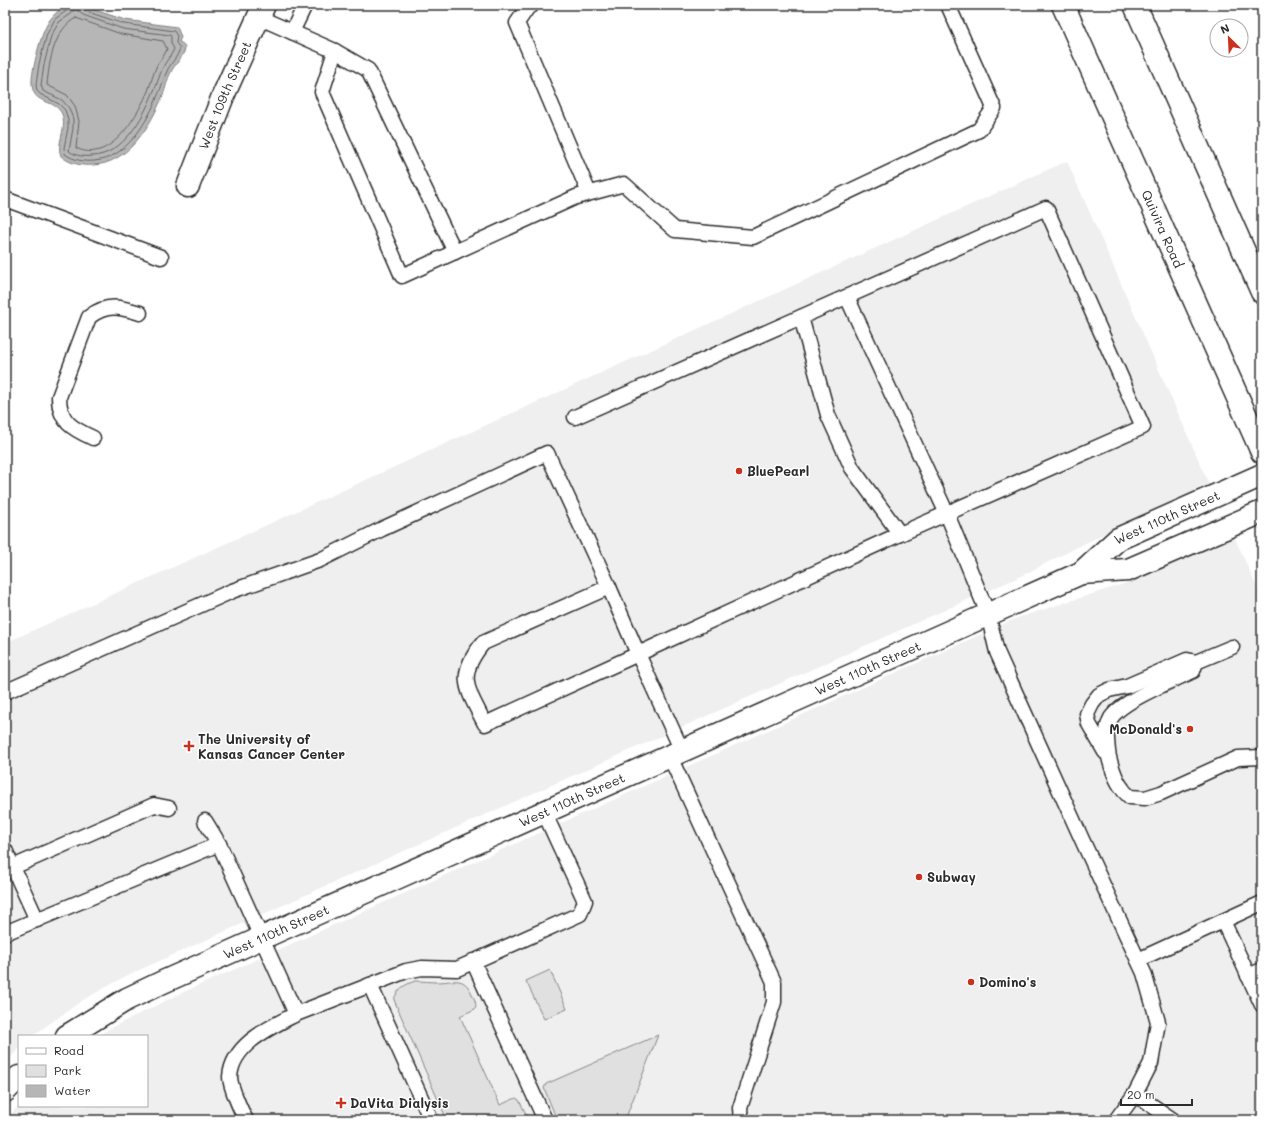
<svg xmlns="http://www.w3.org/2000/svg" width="1267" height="1125" font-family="Mali,sans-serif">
<rect width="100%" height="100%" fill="#fff"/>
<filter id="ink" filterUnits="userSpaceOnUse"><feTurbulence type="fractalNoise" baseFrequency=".025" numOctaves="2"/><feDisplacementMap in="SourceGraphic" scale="8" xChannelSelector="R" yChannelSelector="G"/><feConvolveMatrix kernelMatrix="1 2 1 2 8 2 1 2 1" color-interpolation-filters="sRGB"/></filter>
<g filter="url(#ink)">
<g fill="#efefef">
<path d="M 1067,161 L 1210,486 L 1119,526 L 1019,577 L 388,858 L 126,976 L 83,1000 L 32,1036 L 19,1036 L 19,1049 L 5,1063 L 5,643 L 247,534 Z"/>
<path d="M 1234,536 L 1262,599 L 1262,1120 L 6,1120 L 19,1105 L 19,1106 L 147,1106 L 147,1036 L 99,1036 L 105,1031 L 177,995 L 642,787 L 1017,618 L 1133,581 Z"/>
</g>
<g fill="#e0e0e0" stroke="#868686">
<path d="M 550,970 L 567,1009 L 544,1019 L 526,981 Z"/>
<path d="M 415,981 C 423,981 430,982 437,982 C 454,982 464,975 472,994 C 475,1000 477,1004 475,1009 L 460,1016 L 500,1105 L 516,1098 L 519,1100 L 529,1120 L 447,1120 L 394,1000 C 397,989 404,985 415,981 Z"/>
<path d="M 658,1035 L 625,1120 L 557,1120 L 544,1088 L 546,1084 Z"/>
</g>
<path fill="#b6b6b6" stroke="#7e7e7e" d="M 75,5 L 86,7 L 125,20 L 177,27 L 181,37 L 179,42 C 182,43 185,45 185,48 C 184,57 174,65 171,72 C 167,79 166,88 163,95 C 151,125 128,164 93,165 C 82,166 70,164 61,156 C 56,144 66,131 63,117 C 58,99 37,105 33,90 C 30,80 34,67 36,57 C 42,34 48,8 75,5 Z"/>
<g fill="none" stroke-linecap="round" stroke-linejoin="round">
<g stroke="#636363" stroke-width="1">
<path d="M 70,5 L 69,9 L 55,19 L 47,34 L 39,64 L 36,85 L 37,91 L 40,94 L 59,104 L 65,110 L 68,120 L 68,128 L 64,148 L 65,154 C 73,160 84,162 94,161 C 126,159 148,121 158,95 C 162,86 164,77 168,69 C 172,62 178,56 180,48 L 176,43 L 177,36 L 174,31 L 124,24 L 85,11 L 82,8 L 82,5"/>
<path d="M 75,9 L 77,10 L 83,15 L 123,29 L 170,35 L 171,37 L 171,43 L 174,49 C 171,56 166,61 163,67 C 159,76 157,85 153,93 C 143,118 123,155 92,156 C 84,157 76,156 69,151 L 73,128 L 73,119 L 69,108 L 62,100 L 43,91 L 41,85 L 44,65 L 51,36 L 59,22 L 71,14 Z"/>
<path d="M 76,18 L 121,34 L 163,41 L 167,49 C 165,55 160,60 157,65 C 153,74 151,83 148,91 C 137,116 110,165 76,148 L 79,121 L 75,106 L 67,95 L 47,85 C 49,62 54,29 76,18 Z"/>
</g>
<defs>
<g id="service">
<path d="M 532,5 L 528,7 L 517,23 L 589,193"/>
<path d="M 258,17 L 335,51 L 322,92 L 402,276 L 576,197 L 624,184 L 675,230 L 753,237 L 979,130 L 994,108 L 948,5"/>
<path d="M 292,32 L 305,5"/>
<path d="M 335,51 L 368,70 L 455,252"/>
<path d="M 5,199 L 161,257"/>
<path d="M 847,297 L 947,514 L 988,614 L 997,652 L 1084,844 L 1144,973 L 1158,1022 L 1151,1063 L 1135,1094 L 1116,1120"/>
<path d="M 801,317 L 1046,208 L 1143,427 L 900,534"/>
<path d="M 93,438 C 73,429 59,422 59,397 L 89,317 C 107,303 120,307 140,313"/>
<path d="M 609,587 L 483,643 C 455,677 468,690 485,724 L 638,654 L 682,751"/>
<path d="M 1232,647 L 1196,662 L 1193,671 C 1172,681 1123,700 1111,718 C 1105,729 1107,740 1108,751 C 1109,761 1116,781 1122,788 C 1124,792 1127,794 1130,797 L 1145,798 L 1161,793 L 1238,758 L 1262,757"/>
<path d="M 5,692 L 232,591 L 320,560 L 382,529 L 547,453 L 609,587 L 638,654 L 900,534 L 852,468 L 828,415 L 801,317 L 575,417"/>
<path d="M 1105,752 L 1089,724 L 1087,714 L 1092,704 L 1099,695 L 1109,690 L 1127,686 L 1187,660 L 1196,662"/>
<path d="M 670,757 L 774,982 L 774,1002 L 740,1108 L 741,1120"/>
<path d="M 205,821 L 219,844"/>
<path d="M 5,850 L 37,920"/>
<path d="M 13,867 L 154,805 L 169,808"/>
<path d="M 1223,921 L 1262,1005"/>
<path d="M 5,933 L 219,844 L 296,1014 L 406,971 L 422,968 L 457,969 L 580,914 L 585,901 L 544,812"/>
<path d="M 1138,960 L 1262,903"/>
<path d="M 473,961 L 545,1120"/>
<path d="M 1248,976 L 1262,970"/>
<path d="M 370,985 L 431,1120"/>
<path d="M 1135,1094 L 1173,1120"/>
<path d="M 246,1120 C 241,1111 230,1086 230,1077 C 232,1044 271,1027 296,1014"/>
</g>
<g id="minor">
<path id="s1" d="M 188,186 L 223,96 L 264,5"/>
</g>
<g id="tertiary">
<path d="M 1081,573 L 1128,570 L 1262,512"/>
<path id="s2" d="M 67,1036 L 127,999 L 163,982 L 1081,573 L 1118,539 L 1262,475"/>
<path d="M 5,1091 L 19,1077"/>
</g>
<g id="primary">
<path id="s3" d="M 1063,5 L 1262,452"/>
<path d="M 1135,5 L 1262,292"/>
</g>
</defs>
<use href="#service" stroke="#2b2b2b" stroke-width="17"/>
<use href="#minor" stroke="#2b2b2b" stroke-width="25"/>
<use href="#tertiary" stroke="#2b2b2b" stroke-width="25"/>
<use href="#primary" stroke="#2b2b2b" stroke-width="25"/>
<use href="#service" stroke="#fff" stroke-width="14"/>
<use href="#minor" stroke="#fff" stroke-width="22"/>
<use href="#tertiary" stroke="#fff" stroke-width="22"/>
<use href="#primary" stroke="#fff" stroke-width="22"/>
</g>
</g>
<g fill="#c8321e" stroke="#fff" stroke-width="1.5">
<circle cx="739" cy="471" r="4"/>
<circle cx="1190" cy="729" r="4"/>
<path d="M187 740h4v4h4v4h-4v4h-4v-4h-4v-4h4z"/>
<circle cx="919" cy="877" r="4"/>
<circle cx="971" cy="982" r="4"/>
<path d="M339 1097h4v4h4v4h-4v4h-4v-4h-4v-4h4z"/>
</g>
<g text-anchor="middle" stroke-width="3" stroke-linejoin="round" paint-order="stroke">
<g font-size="13" fill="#2b2b2b" stroke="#fff">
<text dy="5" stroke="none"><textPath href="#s1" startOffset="98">West 109th Street</textPath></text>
<text dy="5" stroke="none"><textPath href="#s3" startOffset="245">Quivira Road</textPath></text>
<text dy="5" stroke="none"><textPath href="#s2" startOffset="1219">West 110th Street</textPath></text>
<text dy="5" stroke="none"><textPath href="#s2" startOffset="882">West 110th Street</textPath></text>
<text dy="5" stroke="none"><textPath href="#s2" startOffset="558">West 110th Street</textPath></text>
<text dy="5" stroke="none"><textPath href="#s2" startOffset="234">West 110th Street</textPath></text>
</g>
<g font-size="13" font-weight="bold" fill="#2b2b2b" stroke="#fff" text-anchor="start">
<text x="747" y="476">BluePearl</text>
<text x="1182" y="734" text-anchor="end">McDonald's</text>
<text x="198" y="744">The University of<tspan x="198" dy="15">Kansas Cancer Center</tspan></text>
<text x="927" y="882">Subway</text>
<text x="979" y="987">Domino's</text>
<text x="350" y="1108">DaVita Dialysis</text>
</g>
</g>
<rect width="1267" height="1125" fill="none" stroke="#fff" stroke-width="20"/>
<rect x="10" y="10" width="1247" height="1105" fill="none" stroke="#2b2b2b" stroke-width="1.5" filter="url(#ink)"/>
<rect x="18" y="1035" width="130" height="72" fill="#ffffff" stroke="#aaaaaa"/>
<rect x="26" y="1048" width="20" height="6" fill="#ffffff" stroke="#aaaaaa"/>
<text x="54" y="1055" font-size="12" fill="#2b2b2b">Road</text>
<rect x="26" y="1065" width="20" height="12" fill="#e0e0e0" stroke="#aaaaaa"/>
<text x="54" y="1075" font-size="12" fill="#2b2b2b">Park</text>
<rect x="26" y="1085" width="20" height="12" fill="#b6b6b6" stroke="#aaaaaa"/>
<text x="54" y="1095" font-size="12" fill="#2b2b2b">Water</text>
<g transform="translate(1229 38) rotate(336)"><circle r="19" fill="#ffffff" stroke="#aaaaaa"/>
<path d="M0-3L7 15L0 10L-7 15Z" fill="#c8321e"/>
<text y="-6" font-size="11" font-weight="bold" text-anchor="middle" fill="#2b2b2b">N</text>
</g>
<path d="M1121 1099v6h71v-6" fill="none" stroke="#2b2b2b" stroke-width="2"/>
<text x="1127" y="1099" font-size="12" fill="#2b2b2b" stroke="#ffffff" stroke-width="3" paint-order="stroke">20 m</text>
</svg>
